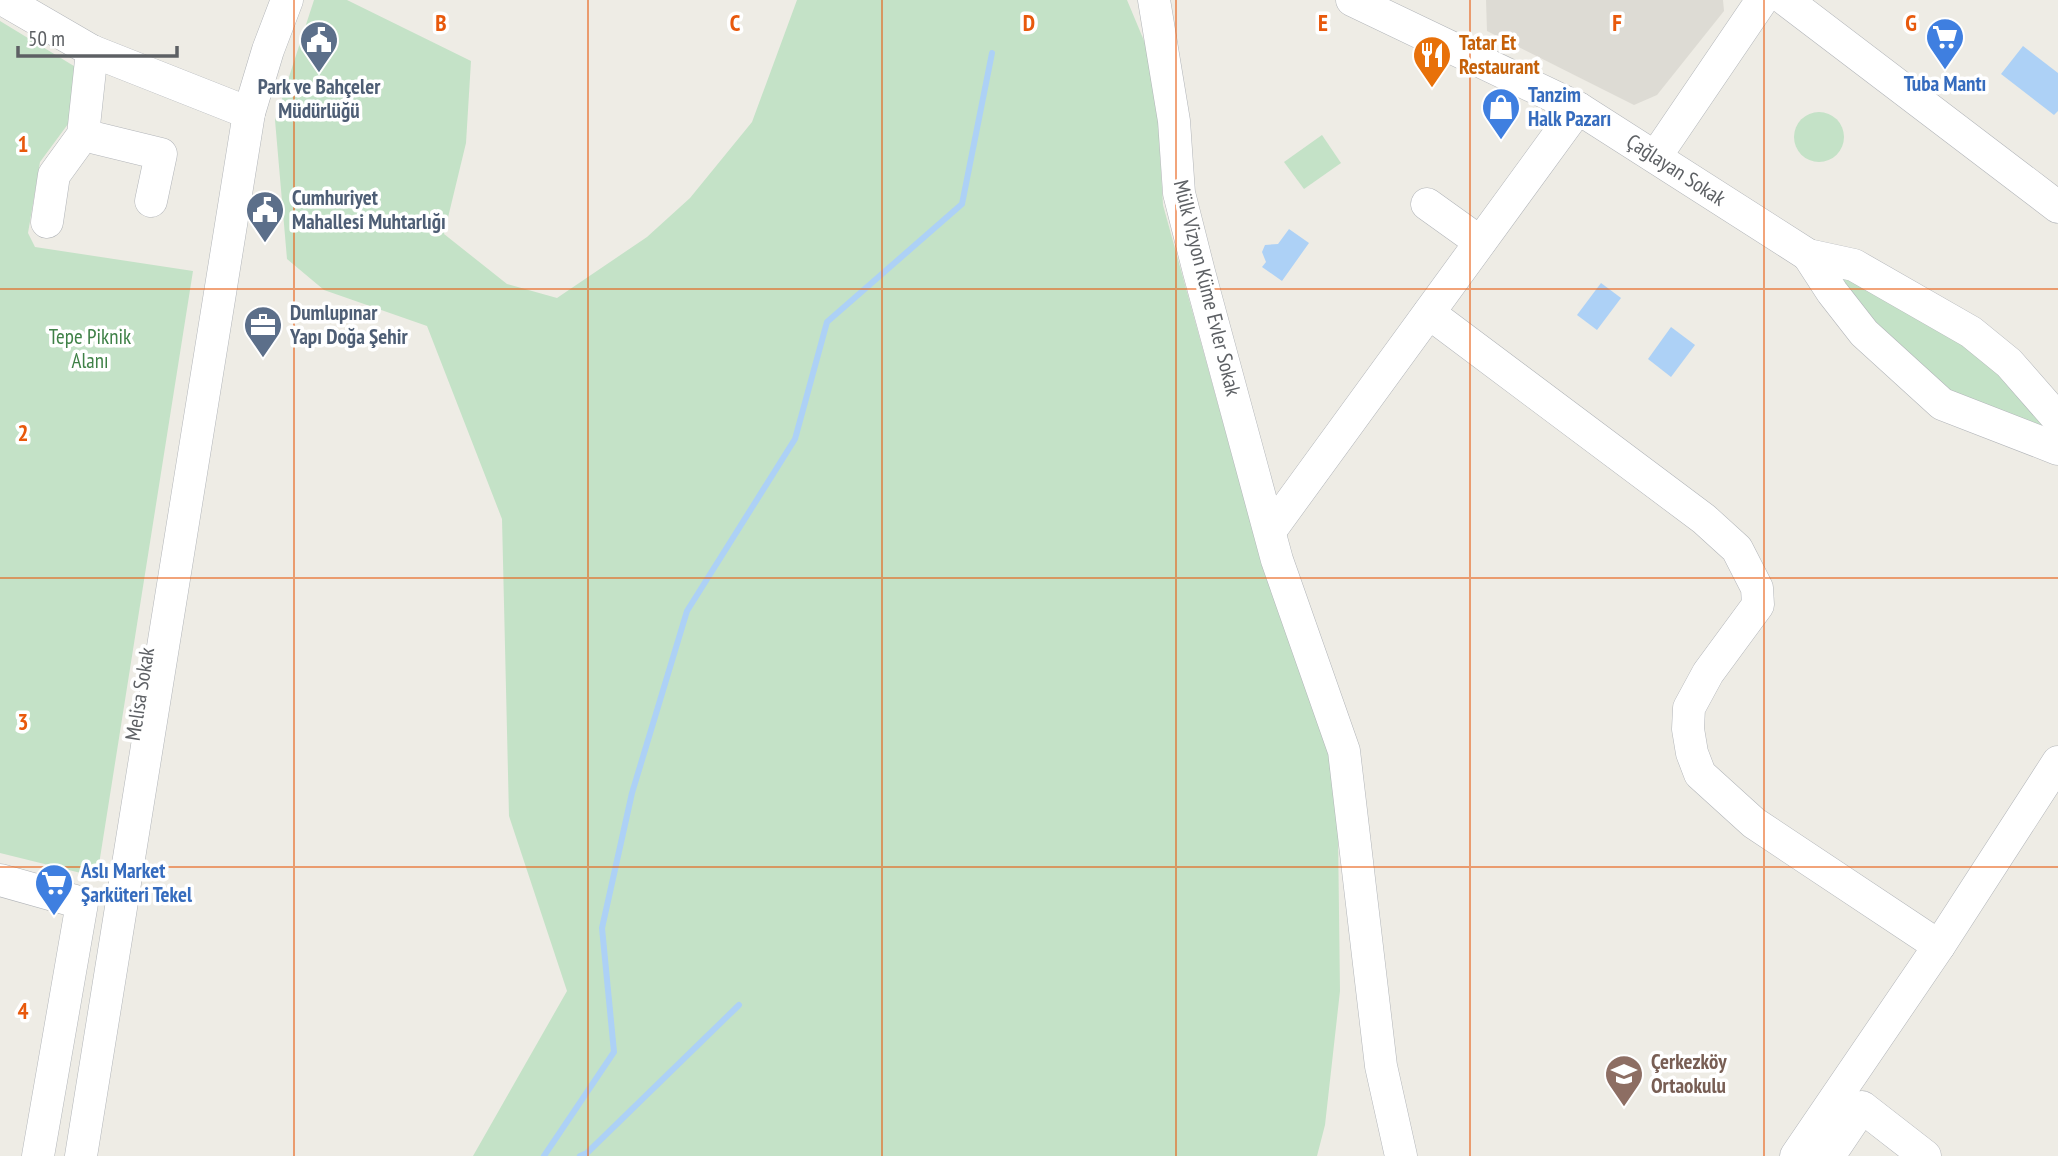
<svg xmlns="http://www.w3.org/2000/svg" width="2058" height="1156" font-family="'PT Sans Narrow',sans-serif">
<rect width="100%" height="100%" fill="#eeece5"/>
<path fill="#dddbd4" d="M 1486,0 L 1723,0 L 1724,11 L 1657,95 L 1634,105 L 1487,31 Z"/>
<g fill="#c4e2c7">
<path d="M 314,0 L 347,0 L 471,61 L 466,143 L 444,234 L 507,284 L 557,298 L 647,237 L 690,198 L 752,122 L 797,0 L 1127,0 L 1155,67 L 1163,205 L 1254,535 L 1337,753 L 1340,991 L 1325,1125 L 1317,1156 L 473,1156 L 567,991 L 509,816 L 502,519 L 427,326 L 324,290 L 287,259 L 275,120 Z"/>
<path d="M 0,21 L 87,74 L 68,124 L 40,162 L 28,233 L 35,247 L 193,271 L 97,877 L 0,853 Z"/>
<circle cx="1819" cy="137" r="25"/>
<path d="M 1322,135 L 1341,163 L 1304,189 L 1284,162 Z"/>
<path d="M 1841,267 L 1980,346 L 2058,441 L 1938,391 L 1830,278 Z"/>
</g>
<g fill="#add1f6">
<path d="M 2023,46 L 2058,73 L 2058,111 L 2054,115 L 2001,74 Z"/>
<path d="M 1289,229 L 1309,243 L 1282,281 L 1262,267 L 1266,262 L 1262,252 L 1265,245 L 1278,244 Z"/>
<path d="M 1601,283 L 1621,298 L 1597,330 L 1577,315 Z"/>
<path d="M 1671,327 L 1695,345 L 1671,377 L 1648,359 Z"/>
</g>
<g fill="none" stroke-linecap="round" stroke-linejoin="round">
<g stroke="#add1f6" stroke-width="6">
<path d="M 544,1156 L 614,1052 L 602,928 L 632,793 L 687,611 L 795,439 L 827,322 L 962,204 L 992,53"/>
<path d="M 580,1156 L 587,1153 L 739,1005"/>
</g>
<defs>
<g id="minor">
<path d="M 4,0 L 92,51 L 249,113"/>
<path d="M 1154,0 L 1174,121 L 1179,193 L 1199,272 L 1277,560 L 1344,751 L 1381,1066 L 1401,1156"/>
<path d="M 1352,0 L 1578,108 L 1808,255 L 1854,265 L 1971,332 L 2009,363 L 2058,419"/>
<path d="M 1786,0 L 2058,207"/>
<path d="M 83,135 L 161,154 L 151,201"/>
<path d="M 1656,156 L 1762,0"/>
<path d="M 1427,204 L 1480,242"/>
<path d="M 47,222 L 54,175 L 83,135 L 92,51"/>
<path d="M 1808,255 L 1832,292 L 1864,333 L 1942,404 L 2058,449"/>
<path d="M 1429,313 L 1704,519 L 1737,549 L 1757,588 L 1758,605 L 1708,673 L 1689,708 L 1688,729 L 1692,753 L 1700,774 L 1754,823 L 1939,946"/>
<path d="M 1270,531 L 1578,108"/>
<path d="M 0,880 L 82,903 L 38,1156"/>
<path d="M 81,1156 L 249,113 L 268,50 L 287,0"/>
<path d="M 1796,1156 L 1939,946 L 2058,762"/>
<path d="M 1829,1156 L 1862,1107 L 1925,1156"/>
</g>
</defs>
<use href="#minor" stroke="#b2b5b9" stroke-width="33"/>
<use href="#minor" stroke="#fff" stroke-width="32"/>
</g>
<path fill="none" stroke="#e8590c" stroke-width="2" stroke-opacity="0.55" d="M 294,0 L 294,1156M 588,0 L 588,1156M 882,0 L 882,1156M 1176,0 L 1176,1156M 1470,0 L 1470,1156M 1764,0 L 1764,1156M 0,289 L 2058,289M 0,578 L 2058,578M 0,867 L 2058,867"/>
<defs>
<symbol id="supermarket-pin" viewBox="-11 -11 22 30"><path d="M0 17L-7.5 6A9.5 9.5 0 1 1 7.5 6Z" fill="#3f7fe0" stroke="#fff"/><path d="M-6-5.5h2.5l.6 2H6L4.5 2H-2.5L-4.4-4H-6ZM-1.5 3.2a1.3 1.3 0 1 0 .1 0ZM3 3.2a1.3 1.3 0 1 0 .1 0Z" fill="#fff"/></symbol>
<symbol id="civic-pin" viewBox="-11 -11 22 30"><path d="M0 17L-7.5 6A9.5 9.5 0 1 1 7.5 6Z" fill="#5c6f8a" stroke="#fff"/><path d="M-.6-6.5H3V-4.5H.6V-3L4-1V1h2V6H-6V1h2V-1L-.6-3ZM-1.2 2.5V6h2.4V2.5Z" fill="#fff"/></symbol>
<symbol id="restaurant-pin" viewBox="-11 -11 22 30"><path d="M0 17L-7.5 6A9.5 9.5 0 1 1 7.5 6Z" fill="#e8710a" stroke="#fff"/><path d="M-5-6h1v4h1v-4h1v4h1v-4h1v5L-1.5 .5V6h-2V.5L-5-1ZM5-6V6H3V1.5H1.5Q1.5-4 5-6Z" fill="#fff"/></symbol>
<symbol id="shop-pin" viewBox="-11 -11 22 30"><path d="M0 17L-7.5 6A9.5 9.5 0 1 1 7.5 6Z" fill="#3f7fe0" stroke="#fff"/><path d="M-5-2.5h2.3a2.7 3.5 0 0 1 5.4 0H5L5.5 6h-11ZM-1.5-2.5h3a1.5 2.3 0 0 0-3 0Z" fill="#fff"/></symbol>
<symbol id="office-pin" viewBox="-11 -11 22 30"><path d="M0 17L-7.5 6A9.5 9.5 0 1 1 7.5 6Z" fill="#5c6f8a" stroke="#fff"/><path d="M-6-3h4V-5.5h4V-3h4V5H-6ZM-1-4.5V-3h2v-1.5ZM-6 0V1H6V0Z" fill="#fff"/></symbol>
<symbol id="school-pin" viewBox="-11 -11 22 30"><path d="M0 17L-7.5 6A9.5 9.5 0 1 1 7.5 6Z" fill="#8d6e63" stroke="#fff"/><path d="M0-5L7-2L0 1L-7-2ZM-4 1L0 2.5L4 1V4Q0 6-4 4Z" fill="#fff"/></symbol>
</defs>
<g fill-rule="evenodd">
<use href="#supermarket-pin" x="1923" y="15" width="44" height="60"/>
<use href="#civic-pin" x="297" y="18" width="44" height="60"/>
<use href="#restaurant-pin" x="1410" y="33" width="44" height="60"/>
<use href="#shop-pin" x="1479" y="85" width="44" height="60"/>
<use href="#civic-pin" x="243" y="188" width="44" height="60"/>
<use href="#office-pin" x="241" y="303" width="44" height="60"/>
<use href="#supermarket-pin" x="32" y="861" width="44" height="60"/>
<use href="#school-pin" x="1602" y="1052" width="44" height="60"/>
</g>
<g text-anchor="middle" stroke-width="7" stroke-linejoin="round" paint-order="stroke">
<g font-size="21" font-weight="bold" fill="#c56008" stroke="#fff" text-anchor="start">
<text x="1459" y="50">Tatar Et<tspan x="1459" dy="24">Restaurant</tspan></text>
</g>
<g font-size="21" font-weight="bold" fill="#366cbe" stroke="#fff" text-anchor="start">
<text x="1945" y="91" text-anchor="middle">Tuba Mantı</text>
<text x="1528" y="102">Tanzim<tspan x="1528" dy="24">Halk Pazarı</tspan></text>
<text x="81" y="878">Aslı Market<tspan x="81" dy="24">Şarküteri Tekel</tspan></text>
</g>
<g font-size="21" font-weight="bold" fill="#4e5e75" stroke="#fff" text-anchor="start">
<text x="319" y="94" text-anchor="middle">Park ve Bahçeler<tspan x="319" dy="24">Müdürlüğü</tspan></text>
<text x="292" y="205">Cumhuriyet<tspan x="292" dy="24">Mahallesi Muhtarlığı</tspan></text>
<text x="290" y="320">Dumlupınar<tspan x="290" dy="24">Yapı Doğa Şehir</tspan></text>
</g>
<g font-size="21" fill="#5d6064" stroke="#fff">
<text transform="translate(1676 170) rotate(33)" y="7">Çağlayan Sokak</text>
<text transform="translate(1207 288) rotate(76)" y="7">Mülk Vizyon Küme Evler Sokak</text>
<text transform="translate(140 694) rotate(-81)" y="7">Melisa Sokak</text>
</g>
<g font-size="21" fill="#3f8147" stroke="#fff">
<text x="90" y="344">Tepe Piknik<tspan x="90" dy="24">Alanı</tspan></text>
</g>
<g font-size="21" font-weight="bold" fill="#785e54" stroke="#fff" text-anchor="start">
<text x="1651" y="1069">Çerkezköy<tspan x="1651" dy="24">Ortaokulu</tspan></text>
</g>
</g>
<g font-size="23" text-anchor="middle" font-weight="bold" fill="#e8590c" stroke="#fff" stroke-width="7" stroke-linejoin="round" paint-order="stroke">
<text x="441" y="31">B</text>
<text x="735" y="31">C</text>
<text x="1029" y="31">D</text>
<text x="1323" y="31">E</text>
<text x="1617" y="31">F</text>
<text x="1911" y="31">G</text>
<text x="23" y="152">1</text>
<text x="23" y="441">2</text>
<text x="23" y="730">3</text>
<text x="23" y="1019">4</text>
</g>
<path d="M18 46v10h159v-10" fill="none" stroke="#5d6064" stroke-width="3.5"/>
<text x="28" y="46" font-size="21" fill="#5d6064" stroke="#ffffff" stroke-width="5" paint-order="stroke">50 m</text>
</svg>
